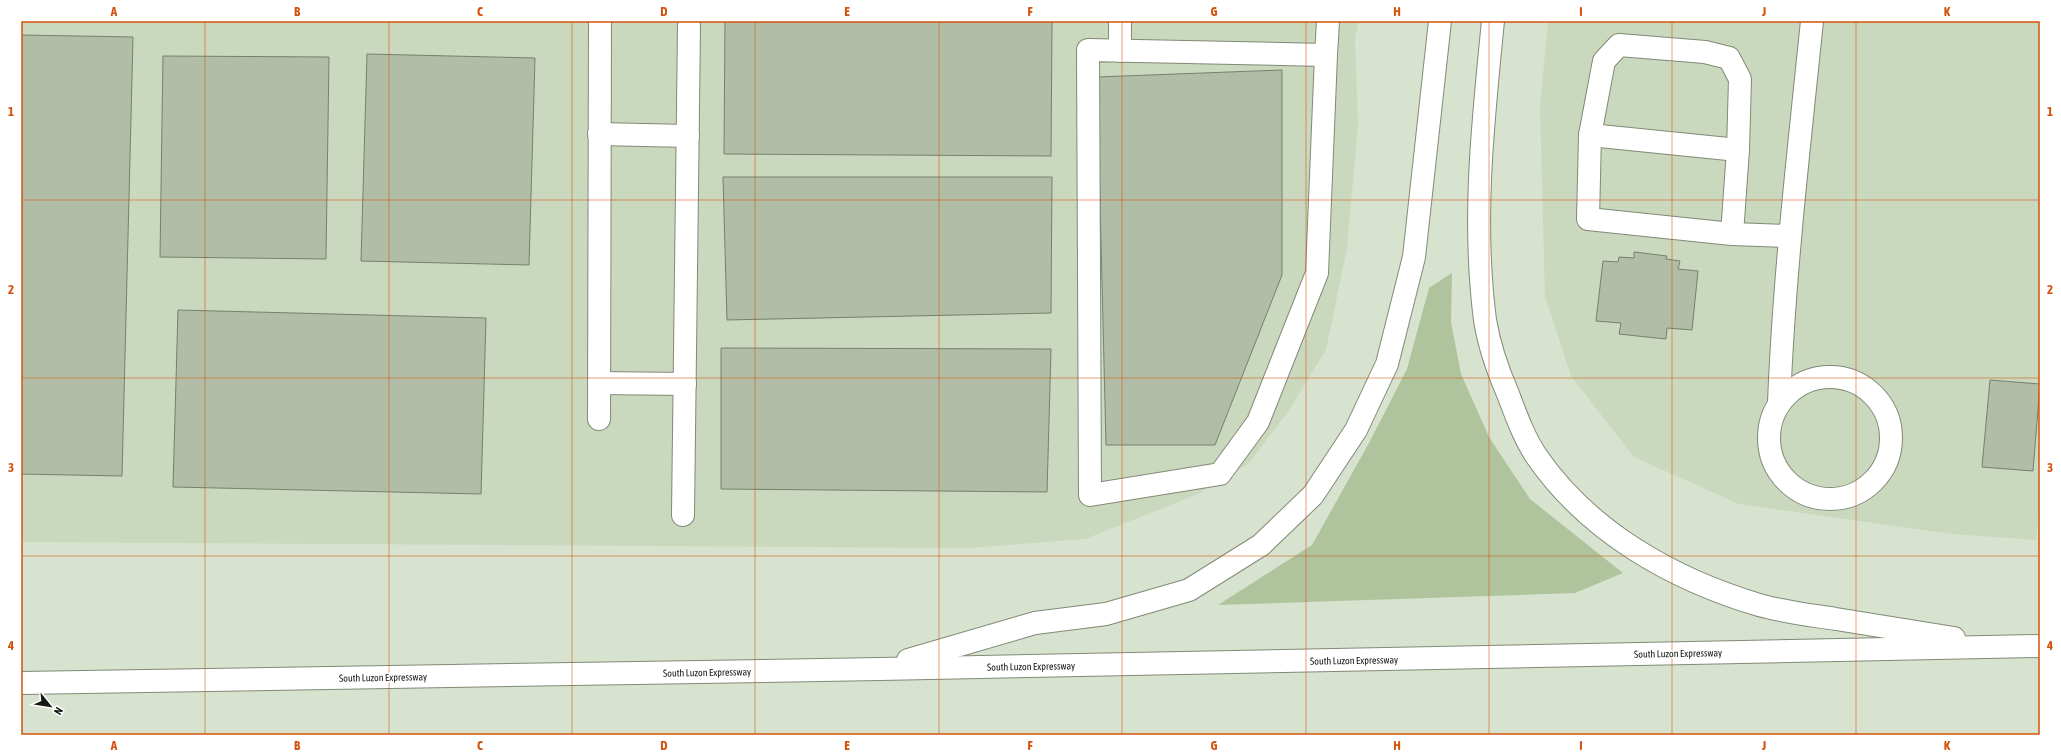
<svg xmlns="http://www.w3.org/2000/svg" width="2061" height="756" font-family="'Asap Condensed',sans-serif">
<rect width="100%" height="100%" fill="#d7e3ce"/>
<g fill="#cad8be">
<path d="M 21,21 L 1358,21 L 1355,40 L 1358,125 L 1347,248 L 1326,350 L 1289,410 L 1249,463 L 1198,494 L 1085,539 L 969,548 L 21,542 Z"/>
<path d="M 1548,21 L 2040,21 L 2040,504 L 2036,540 L 1952,534 L 1739,504 L 1634,457 L 1571,376 L 1545,296 L 1540,106 Z"/>
</g>
<path fill="#afc49d" d="M 1452,273 L 1451,322 L 1461,374 L 1489,437 L 1530,499 L 1623,573 L 1575,593 L 1218,605 L 1312,545 L 1369,443 L 1407,369 L 1429,288 Z"/>
<g fill="#b2bda8" stroke="#76806d">
<path d="M 725,21 L 1052,21 L 1051,156 L 724,154 Z"/>
<path d="M 21,35 L 133,37 L 122,476 L 21,474 Z"/>
<path d="M 367,54 L 535,58 L 529,265 L 361,261 Z"/>
<path d="M 163,56 L 329,57 L 326,259 L 160,257 Z"/>
<path d="M 1282,70 L 1282,275 L 1215,445 L 1106,445 L 1097,77 Z"/>
<path d="M 723,177 L 1052,177 L 1051,313 L 727,320 Z"/>
<path d="M 1634,252 L 1667,256 L 1666,259 L 1680,261 L 1678,269 L 1698,271 L 1692,330 L 1667,328 L 1666,339 L 1619,334 L 1621,323 L 1596,321 L 1603,261 L 1618,262 L 1619,257 L 1634,258 Z"/>
<path d="M 178,310 L 486,318 L 481,494 L 173,487 Z"/>
<path d="M 721,348 L 1051,349 L 1047,492 L 721,489 Z"/>
<path d="M 1990,380 L 2040,384 L 2033,471 L 1982,467 Z"/>
</g>
<g fill="none" stroke-linecap="round" stroke-linejoin="round">
<defs>
<g id="minor">
<path d="M 1120,51 L 1120,21"/>
<path d="M 1326,55 L 1088,50 L 1090,495 L 1220,474 L 1258,422 L 1317,273 L 1326,55 L 1328,21"/>
<path d="M 599,134 L 688,136"/>
<path d="M 1590,135 L 1738,150"/>
<path d="M 1732,234 L 1738,150 L 1740,79 L 1729,58 L 1705,52 L 1619,45 L 1604,61 L 1590,135 L 1588,219 L 1732,234 L 1790,236"/>
<circle cx="1830" cy="438" r="61"/>
<path d="M 599,383 L 685,384"/>
<path d="M 1779,403 C 1784,275 1799,148 1812,21"/>
<path d="M 599,419 L 600,21"/>
<path d="M 683,515 L 689,26"/>
</g>
<g id="highway">
<path d="M 1493,21 C 1483,121 1472,220 1485,320 C 1489,345 1498,371 1508,394 C 1516,415 1524,438 1537,457 C 1589,532 1672,579 1759,605 C 1784,612 1810,615 1836,619 C 1875,625 1915,632 1954,638"/>
<path d="M 908,660 L 1035,623 L 1106,614 L 1189,590 L 1261,545 L 1313,495 L 1356,430 L 1387,364 L 1414,257 L 1440,21"/>
<path d="M 21,683 L 880,669 L 2040,646"/>
</g>
</defs>
<use href="#minor" stroke="#808a77" stroke-width="24"/>
<use href="#highway" stroke="#808a77" stroke-width="24"/>
<use href="#minor" stroke="#fff" stroke-width="22"/>
<use href="#highway" stroke="#fff" stroke-width="22"/>
</g>
<path fill="none" stroke="#d3530d" stroke-width="1" stroke-opacity="0.55" d="M 205,21 L 205,735M 389,21 L 389,735M 572,21 L 572,735M 755,21 L 755,735M 939,21 L 939,735M 1122,21 L 1122,735M 1306,21 L 1306,735M 1489,21 L 1489,735M 1672,21 L 1672,735M 1856,21 L 1856,735M 21,200 L 2040,200M 21,378 L 2040,378M 21,556 L 2040,556"/>
<g text-anchor="middle" stroke-width="3" stroke-linejoin="round" paint-order="stroke">
<g font-size="10" fill="#151912" stroke="#fff">
<text transform="translate(1678 653) rotate(-1)" y="4">South Luzon Expressway</text>
<text transform="translate(1354 660) rotate(-1)" y="4">South Luzon Expressway</text>
<text transform="translate(1031 666) rotate(-1)" y="4">South Luzon Expressway</text>
<text transform="translate(707 672) rotate(-1)" y="4">South Luzon Expressway</text>
<text transform="translate(383 677) rotate(-1)" y="4">South Luzon Expressway</text>
</g>
</g>
<rect width="2061" height="756" fill="none" stroke="#ffffff" stroke-width="44"/>
<g transform="translate(50 706) rotate(120)" stroke="#ffffff" stroke-width="3" paint-order="stroke">
<path d="M0-3L7 15L0 10L-7 15Z" fill="#151912"/>
<text y="-6" font-size="11" font-weight="bold" text-anchor="middle" fill="#151912">N</text>
</g>
<rect x="22" y="22" width="2017" height="712" fill="none" stroke="#d3530d" stroke-width="1.5"/>
<g font-size="13" text-anchor="middle" font-weight="bold" fill="#d3530d">
<text x="114" y="16">A</text>
<text x="297" y="16">B</text>
<text x="480" y="16">C</text>
<text x="664" y="16">D</text>
<text x="847" y="16">E</text>
<text x="1030" y="16">F</text>
<text x="1214" y="16">G</text>
<text x="1397" y="16">H</text>
<text x="1581" y="16">I</text>
<text x="1764" y="16">J</text>
<text x="1947" y="16">K</text>
<text x="11" y="116">1</text>
<text x="2050" y="116">1</text>
<text x="11" y="294">2</text>
<text x="2050" y="294">2</text>
<text x="11" y="472">3</text>
<text x="2050" y="472">3</text>
<text x="11" y="650">4</text>
<text x="2050" y="650">4</text>
<text x="114" y="750">A</text>
<text x="297" y="750">B</text>
<text x="480" y="750">C</text>
<text x="664" y="750">D</text>
<text x="847" y="750">E</text>
<text x="1030" y="750">F</text>
<text x="1214" y="750">G</text>
<text x="1397" y="750">H</text>
<text x="1581" y="750">I</text>
<text x="1764" y="750">J</text>
<text x="1947" y="750">K</text>
</g>
</svg>
